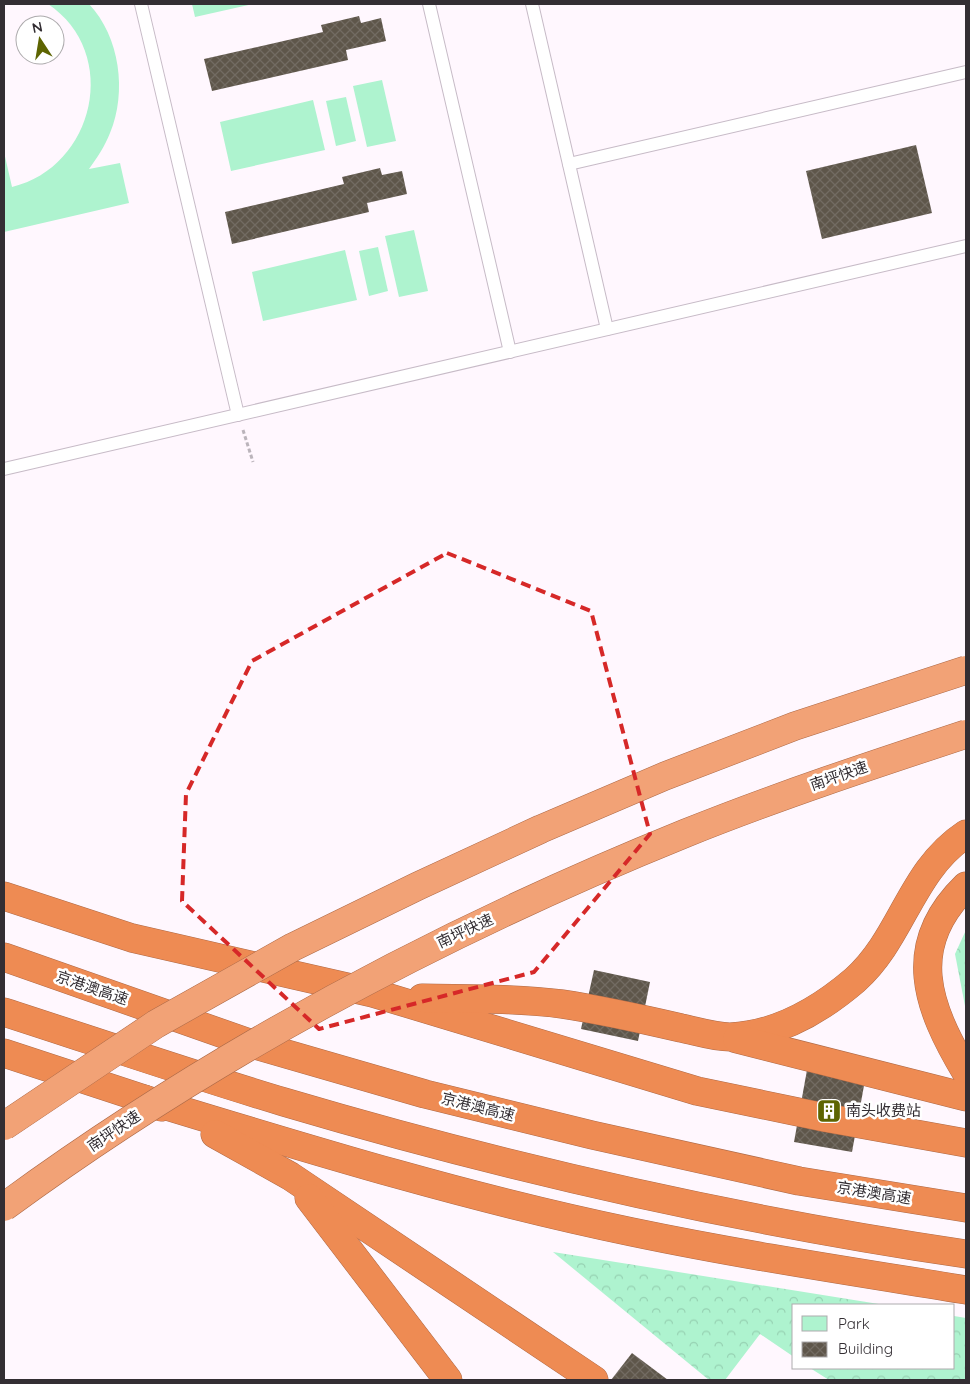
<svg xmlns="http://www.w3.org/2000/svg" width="970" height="1384" font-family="Quicksand,'Noto Sans SC',sans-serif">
<defs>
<pattern id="forest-crowns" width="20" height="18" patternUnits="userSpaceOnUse" patternTransform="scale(1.25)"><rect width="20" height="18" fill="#aef3cf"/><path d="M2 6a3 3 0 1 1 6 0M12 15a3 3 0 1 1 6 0" fill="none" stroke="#96d1b2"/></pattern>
<pattern id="building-cross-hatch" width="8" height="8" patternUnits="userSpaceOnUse" patternTransform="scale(1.25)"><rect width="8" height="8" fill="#5e564a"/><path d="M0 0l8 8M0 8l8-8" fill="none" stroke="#726b62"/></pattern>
</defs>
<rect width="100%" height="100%" fill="#fff7fe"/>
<g fill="#aef3cf">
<path d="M 48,4 L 89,4 C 120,37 127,92 110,133 C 105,146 97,158 89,169 L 120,163 L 129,203 L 4,232 L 4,152 L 12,187 C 95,167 121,53 48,4 Z"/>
<path d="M 192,4 L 253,4 L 195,17 Z"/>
<path d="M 382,80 L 396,141 L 367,147 L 353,86 Z"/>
<path d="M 346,97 L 356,141 L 336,146 L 326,101 Z"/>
<path d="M 313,100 L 325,150 L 231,171 L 220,122 Z"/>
<path d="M 414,230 L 428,291 L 399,297 L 385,236 Z"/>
<path d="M 378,247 L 388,291 L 369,296 L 359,251 Z"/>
<path d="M 345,250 L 357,300 L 263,321 L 252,272 Z"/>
</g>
<g fill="url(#forest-crowns)">
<path d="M 966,930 L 966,1011 L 955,954 Z"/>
<path d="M 553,1252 L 885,1305 L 794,1305 L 794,1357 L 760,1334 L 725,1380 L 709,1380 Z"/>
<path d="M 954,1316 L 966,1318 L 966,1380 L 829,1380 L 810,1368 L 954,1368 Z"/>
</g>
<g fill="url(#building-cross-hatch)">
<path d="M 359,16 L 361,23 L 381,18 L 386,41 L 346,50 L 348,60 L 212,91 L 204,59 L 323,32 L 321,25 Z"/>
<path d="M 916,145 L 932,213 L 822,239 L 806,171 Z"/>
<path d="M 380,168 L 382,175 L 402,171 L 407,194 L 367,203 L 369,212 L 232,244 L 225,212 L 344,184 L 342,177 Z"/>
<path d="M 594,970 L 650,982 L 638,1041 L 581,1029 Z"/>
<path d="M 807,1070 L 865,1080 L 852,1152 L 794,1142 Z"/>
<path d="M 632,1353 L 668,1380 L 611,1380 Z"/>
</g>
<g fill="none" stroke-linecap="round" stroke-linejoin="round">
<defs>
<g id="service">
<path d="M 141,4 L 238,415"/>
<path d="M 429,4 L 510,352"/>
<path d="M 532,4 L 607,329"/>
<path d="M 569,164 L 966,72"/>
<path d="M 4,469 L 966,246"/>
</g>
<g id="motorway">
<path d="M 966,886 C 904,946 927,1007 966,1072"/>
<path d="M 4,896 L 132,938 L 373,993 L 697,1091 L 827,1118 L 966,1143"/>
<path d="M 4,957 L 252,1044 L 425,1094 L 592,1135 L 799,1181 L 966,1208"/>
<path d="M 422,998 C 469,999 516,998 562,1004 C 602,1010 642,1019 681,1028 C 696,1031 714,1037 730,1037 C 777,1035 820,1010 855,980 C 903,937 910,871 966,834"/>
<path d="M 4,1012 C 97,1042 190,1074 284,1102 C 507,1168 736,1220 966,1254"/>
<path d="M 737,1039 L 966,1097"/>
<path d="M 4,1053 L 144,1099 L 161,1107"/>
<path d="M 144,1099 C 305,1148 467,1198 632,1232 C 742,1255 855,1272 966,1290"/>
<path d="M 215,1134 L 290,1176 L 594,1380"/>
<path d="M 309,1198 L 448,1380"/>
</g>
</defs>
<use href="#service" stroke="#c7bbc7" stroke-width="14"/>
<use href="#motorway" stroke="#ad6a48" stroke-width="29"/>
<path stroke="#bbb4bb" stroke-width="3" stroke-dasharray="4 2.5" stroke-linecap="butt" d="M 243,430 L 253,462"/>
<use href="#service" stroke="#fff" stroke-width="12"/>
<use href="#motorway" stroke="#ee8b53" stroke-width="28"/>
<defs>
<g id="trunk-bridge">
<path d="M 4,1126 L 156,1024 L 293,947 L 418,886 L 541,829 L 665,776 L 795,726 L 966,670"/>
<path d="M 4,1207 C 214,1053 444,931 686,833 C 778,796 872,765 966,734"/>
</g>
</defs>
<use href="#trunk-bridge" stroke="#ad6a48" stroke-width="29" stroke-linecap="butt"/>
<use href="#trunk-bridge" stroke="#f2a276" stroke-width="28"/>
</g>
<path fill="none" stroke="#d62828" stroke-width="4" stroke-dasharray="10 6" stroke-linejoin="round" d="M 447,553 L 591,611 L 650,834 L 534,972 L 319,1029 L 182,901 L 186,794 L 252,661 Z"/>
<defs>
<symbol id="building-square" viewBox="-11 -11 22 22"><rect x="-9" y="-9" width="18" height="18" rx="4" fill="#5d6401" stroke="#fff"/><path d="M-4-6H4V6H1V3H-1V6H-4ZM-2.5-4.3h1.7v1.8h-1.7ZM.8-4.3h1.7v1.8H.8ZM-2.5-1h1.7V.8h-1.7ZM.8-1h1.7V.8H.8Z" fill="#fff"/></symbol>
</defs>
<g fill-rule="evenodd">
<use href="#building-square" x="815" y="1097" width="28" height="28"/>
</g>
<g text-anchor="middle" stroke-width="5" stroke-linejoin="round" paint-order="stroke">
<g font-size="15" fill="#332e33" stroke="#fff">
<text transform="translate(839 776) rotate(-19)" y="5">南坪快速</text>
<text transform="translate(465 931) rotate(-25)" y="5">南坪快速</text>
<text transform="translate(92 988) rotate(19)" y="5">京港澳高速</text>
<text transform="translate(478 1107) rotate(14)" y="5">京港澳高速</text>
<text transform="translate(114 1131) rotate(-34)" y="5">南坪快速</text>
<text transform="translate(874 1193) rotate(9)" y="5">京港澳高速</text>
</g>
<g font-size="15" fill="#332e33" stroke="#fff" text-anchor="start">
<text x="846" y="1116">南头收费站</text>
</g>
</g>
<rect width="970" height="1384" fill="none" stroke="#332e33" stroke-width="10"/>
<rect x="792" y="1304" width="162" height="65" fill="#ffffff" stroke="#adabad"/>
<rect x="802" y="1316" width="25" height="15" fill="#aef3cf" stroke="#adabad"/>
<text x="838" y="1329" font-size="15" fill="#332e33">Park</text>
<rect x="802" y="1342" width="25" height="15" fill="url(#building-cross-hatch)" stroke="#adabad"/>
<text x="838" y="1354" font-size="15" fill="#332e33">Building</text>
<g transform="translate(40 40) rotate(348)"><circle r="24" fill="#ffffff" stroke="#adabad"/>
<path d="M0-4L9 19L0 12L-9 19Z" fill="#5d6401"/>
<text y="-8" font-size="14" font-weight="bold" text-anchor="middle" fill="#332e33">N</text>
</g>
</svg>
